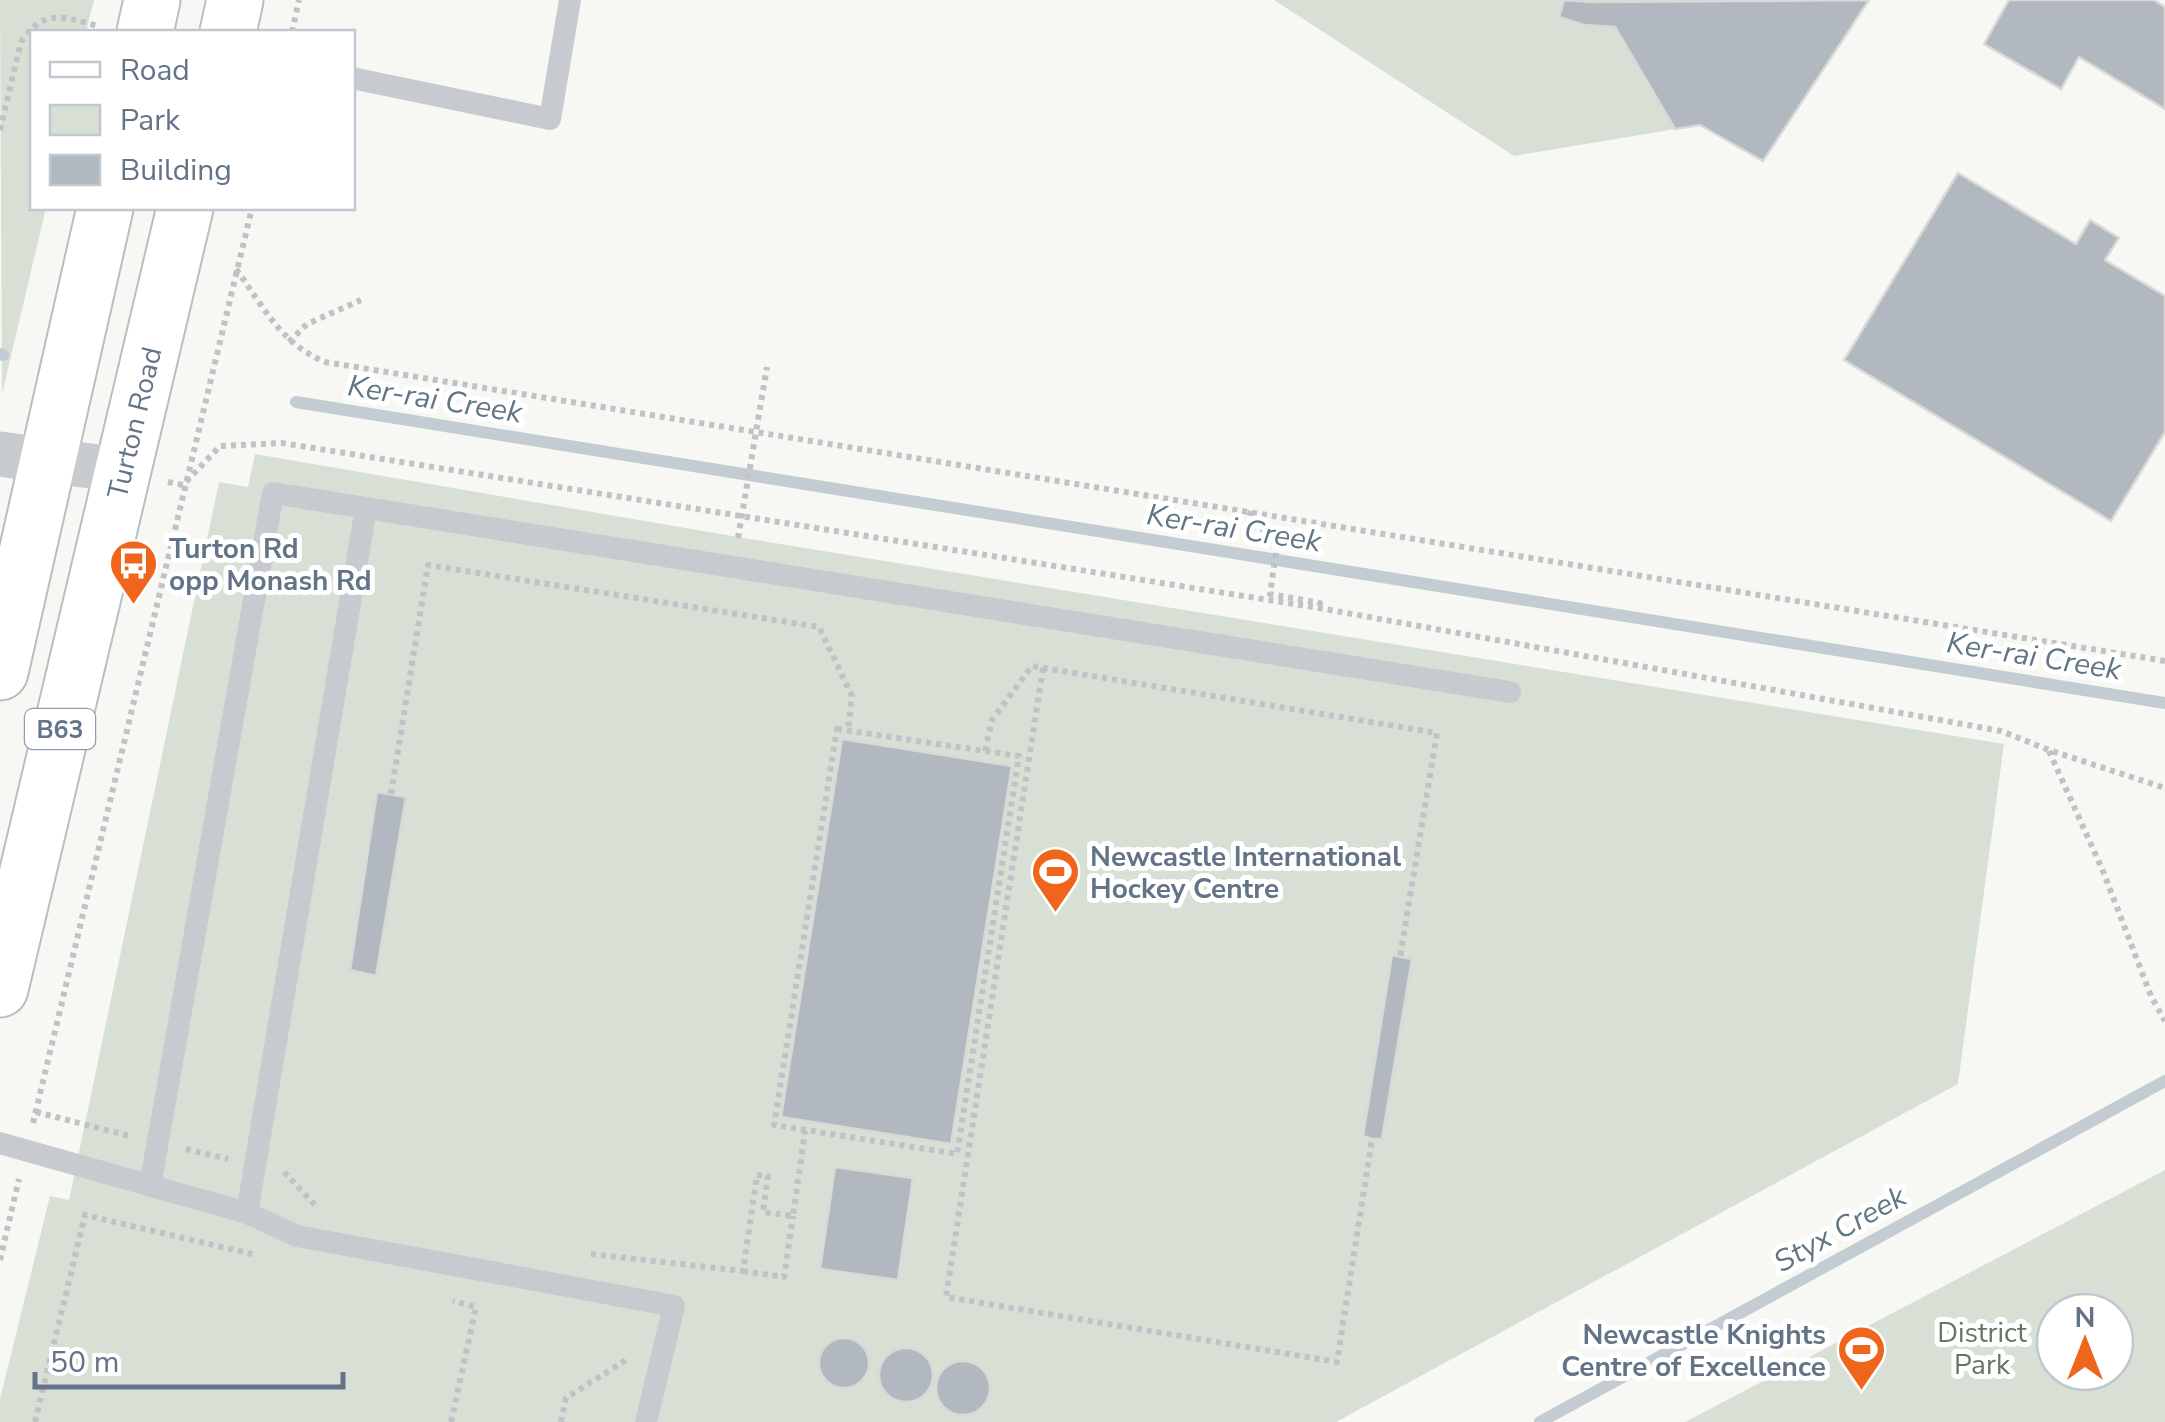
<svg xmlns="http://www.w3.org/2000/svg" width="2165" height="1422" font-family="'Nunito Sans',sans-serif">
<rect width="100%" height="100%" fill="#f7f8f4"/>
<g fill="#d8e0d5" fill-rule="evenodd">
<path d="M 0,0 L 94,0 L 86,32 L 32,32 L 32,208 L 46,208 L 2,394 Z"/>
<path d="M 1274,0 L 1869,0 L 1763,161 L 1700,125 L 1514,156 Z"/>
<path d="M 255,454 L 738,537 L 2004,744 L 1958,1084 L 1336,1422 L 0,1422 L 0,1399 L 50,1196 L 69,1200 L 219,482 L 248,487 Z"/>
<path d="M 2165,1170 L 2165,1422 L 1685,1422 ZM 2055,1312 L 2115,1312 L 2115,1372 L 2055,1372 Z"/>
</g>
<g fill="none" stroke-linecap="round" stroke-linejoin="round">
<g stroke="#c3ccd2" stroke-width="12">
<path d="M 0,354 L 3,355"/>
<path d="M 296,402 L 2165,703"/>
<path d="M 1540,1422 L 2165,1081"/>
</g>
</g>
<g fill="#b1b8bf" stroke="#d9d9d7" stroke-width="2.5">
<path d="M 1564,0 L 1592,2 L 1869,0 L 1763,161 L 1700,125 L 1675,129 L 1615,27 L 1584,25 L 1559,17 Z"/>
<path d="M 2009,0 L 2154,0 L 2165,7 L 2165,109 L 2079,57 L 2061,89 L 1984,44 Z"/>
<path d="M 1958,173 L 2076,244 L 2090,220 L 2119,238 L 2105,260 L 2165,296 L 2165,432 L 2111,521 L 1844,360 Z"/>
<path d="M 842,739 L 1012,766 L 951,1144 L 781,1117 Z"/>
<path d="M 377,792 L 406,797 L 376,976 L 350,970 Z"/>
<path d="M 1392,955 L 1412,959 L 1382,1139 L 1372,1139 L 1363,1136 Z"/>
<path d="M 835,1167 L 913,1178 L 898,1280 L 820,1269 Z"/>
<circle cx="844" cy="1363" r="25"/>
<circle cx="906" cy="1375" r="27"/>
<circle cx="963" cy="1388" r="27"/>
</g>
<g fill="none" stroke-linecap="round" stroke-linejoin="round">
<defs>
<g id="primary">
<path d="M 145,32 L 152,0"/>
<path d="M 228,32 L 235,0"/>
<path d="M 0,672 L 105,208"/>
<path id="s1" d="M 0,989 L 185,208"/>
</g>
</defs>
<use href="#primary" stroke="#babdc2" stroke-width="59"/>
<g stroke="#c0c2c5" stroke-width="6" stroke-dasharray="5 5" stroke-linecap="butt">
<path d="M 292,32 L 299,0"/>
<path d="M 0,130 L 21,42 C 43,8 65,17 98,26"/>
<path d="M 236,269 C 263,306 281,344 325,362 L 2165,661"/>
<path d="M 289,342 L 307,324 L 361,300"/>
<path d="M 168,482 L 183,485 L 220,446 L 282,443 L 1319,608 L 2001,731 L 2049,750 L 2165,788"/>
<path d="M 1251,511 L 1247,527 L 1279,532 L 1270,594 L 1320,603 L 1319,608"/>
<path d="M 738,538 L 767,367"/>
<path d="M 1043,668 L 946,1297 L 1337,1362 L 1372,1139"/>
<path d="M 837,729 L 1019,756 L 957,1154 L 774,1125 Z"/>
<path d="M 985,751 L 992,720 L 1032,666 L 1437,733 L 1400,957"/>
<path d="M 2049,751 L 2103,871 L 2151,996 L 2165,1021"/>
<path d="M 391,794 L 428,565 L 819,627 L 852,696 L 848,731"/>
<path d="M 36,1112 L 130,1136"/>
<path d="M 33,1123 L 252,208"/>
<path d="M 186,1149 L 228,1159"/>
<path d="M 284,1172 L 316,1206"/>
<path d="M 591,1254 L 743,1271 L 757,1175 L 768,1176 L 763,1212 L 793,1216 L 805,1131"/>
<path d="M 0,1260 L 19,1179"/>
<path d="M 743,1271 L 784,1277 L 793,1216"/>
<path d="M 35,1422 L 85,1215 L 256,1255"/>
<path d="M 451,1422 L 476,1307 L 453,1301"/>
<path d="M 561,1422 L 566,1398 L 629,1358"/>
</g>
<g stroke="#c7cace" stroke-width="22">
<path d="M 352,78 L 550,119 L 570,0"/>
<path d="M 0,1143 L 247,1213 L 297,1236 L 674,1306 L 646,1422"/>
<path d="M 150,1186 L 273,493 L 1510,692"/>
<path d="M 247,1213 L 366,508"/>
</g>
<path stroke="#c7cace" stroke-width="45" d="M 0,454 L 121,470"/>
<use href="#primary" stroke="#fff" stroke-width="55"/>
</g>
<defs>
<symbol id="bus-pin" viewBox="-11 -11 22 30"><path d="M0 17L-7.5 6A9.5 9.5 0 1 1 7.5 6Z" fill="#f0651c" stroke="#fff"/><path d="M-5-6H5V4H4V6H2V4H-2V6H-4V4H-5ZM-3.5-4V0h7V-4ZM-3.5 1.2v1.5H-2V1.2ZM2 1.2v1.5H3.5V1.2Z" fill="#fff"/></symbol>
<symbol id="stadium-pin" viewBox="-11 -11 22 30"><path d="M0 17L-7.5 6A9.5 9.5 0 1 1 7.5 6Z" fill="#f0651c" stroke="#fff"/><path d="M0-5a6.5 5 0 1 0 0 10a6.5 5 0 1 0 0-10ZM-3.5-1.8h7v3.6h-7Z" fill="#fff"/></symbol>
</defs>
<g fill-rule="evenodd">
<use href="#bus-pin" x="106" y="536" width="55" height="75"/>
<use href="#stadium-pin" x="1028" y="844" width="55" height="75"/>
<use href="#stadium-pin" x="1834" y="1322" width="55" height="75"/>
</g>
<g text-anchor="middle" stroke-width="10" stroke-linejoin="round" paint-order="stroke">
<rect fill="#fff" stroke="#929eac" stroke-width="2.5" x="25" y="709" width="70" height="40" rx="8"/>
<g font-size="25" font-weight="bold" fill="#647488">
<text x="60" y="738">B63</text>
</g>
<g font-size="28" fill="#647488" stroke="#fff">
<text dy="10" stroke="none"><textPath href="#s1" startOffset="582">Turton Road</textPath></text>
</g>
<g font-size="28" font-weight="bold" fill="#647488" stroke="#fff" text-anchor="start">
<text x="169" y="558">Turton Rd<tspan x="169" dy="32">opp Monash Rd</tspan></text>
<text x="1090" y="866">Newcastle International<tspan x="1090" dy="32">Hockey Centre</tspan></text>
<text x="1826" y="1344" text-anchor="end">Newcastle Knights<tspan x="1826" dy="32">Centre of Excellence</tspan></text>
</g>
<g font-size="28" fill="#627960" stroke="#fff">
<text x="1982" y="1342">District<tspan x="1982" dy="32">Park</tspan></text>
</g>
<g font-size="30" font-style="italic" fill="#607683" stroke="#fff">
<text transform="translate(435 399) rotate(9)" y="10">Ker-rai Creek</text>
<text transform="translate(1234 528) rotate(9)" y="10">Ker-rai Creek</text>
<text transform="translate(2034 656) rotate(9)" y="10">Ker-rai Creek</text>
<text transform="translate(1840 1229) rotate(-29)" y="10">Styx Creek</text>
</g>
</g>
<rect x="30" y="30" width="325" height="180" fill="#ffffff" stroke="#c1c7cf" stroke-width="2.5"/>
<rect x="50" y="62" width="50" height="15" fill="#ffffff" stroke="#c1c7cf" stroke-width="2.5"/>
<text x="120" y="80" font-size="30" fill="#647488">Road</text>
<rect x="50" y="105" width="50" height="30" fill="#d8e0d5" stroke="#c1c7cf" stroke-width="2.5"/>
<text x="120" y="130" font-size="30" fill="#647488">Park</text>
<rect x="50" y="155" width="50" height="30" fill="#b1b8bf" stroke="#c1c7cf" stroke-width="2.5"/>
<text x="120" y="180" font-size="30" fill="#647488">Building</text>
<g transform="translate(2085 1342)"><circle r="48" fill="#ffffff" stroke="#c1c7cf" stroke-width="2.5"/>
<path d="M0-8L18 38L0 25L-18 38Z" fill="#f0651c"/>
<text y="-15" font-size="28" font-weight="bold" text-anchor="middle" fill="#647488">N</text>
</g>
<path d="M35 1372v15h308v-15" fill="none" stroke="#647488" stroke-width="5"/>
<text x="50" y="1372" font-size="30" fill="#647488" stroke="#ffffff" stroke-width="8" paint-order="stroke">50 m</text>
</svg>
